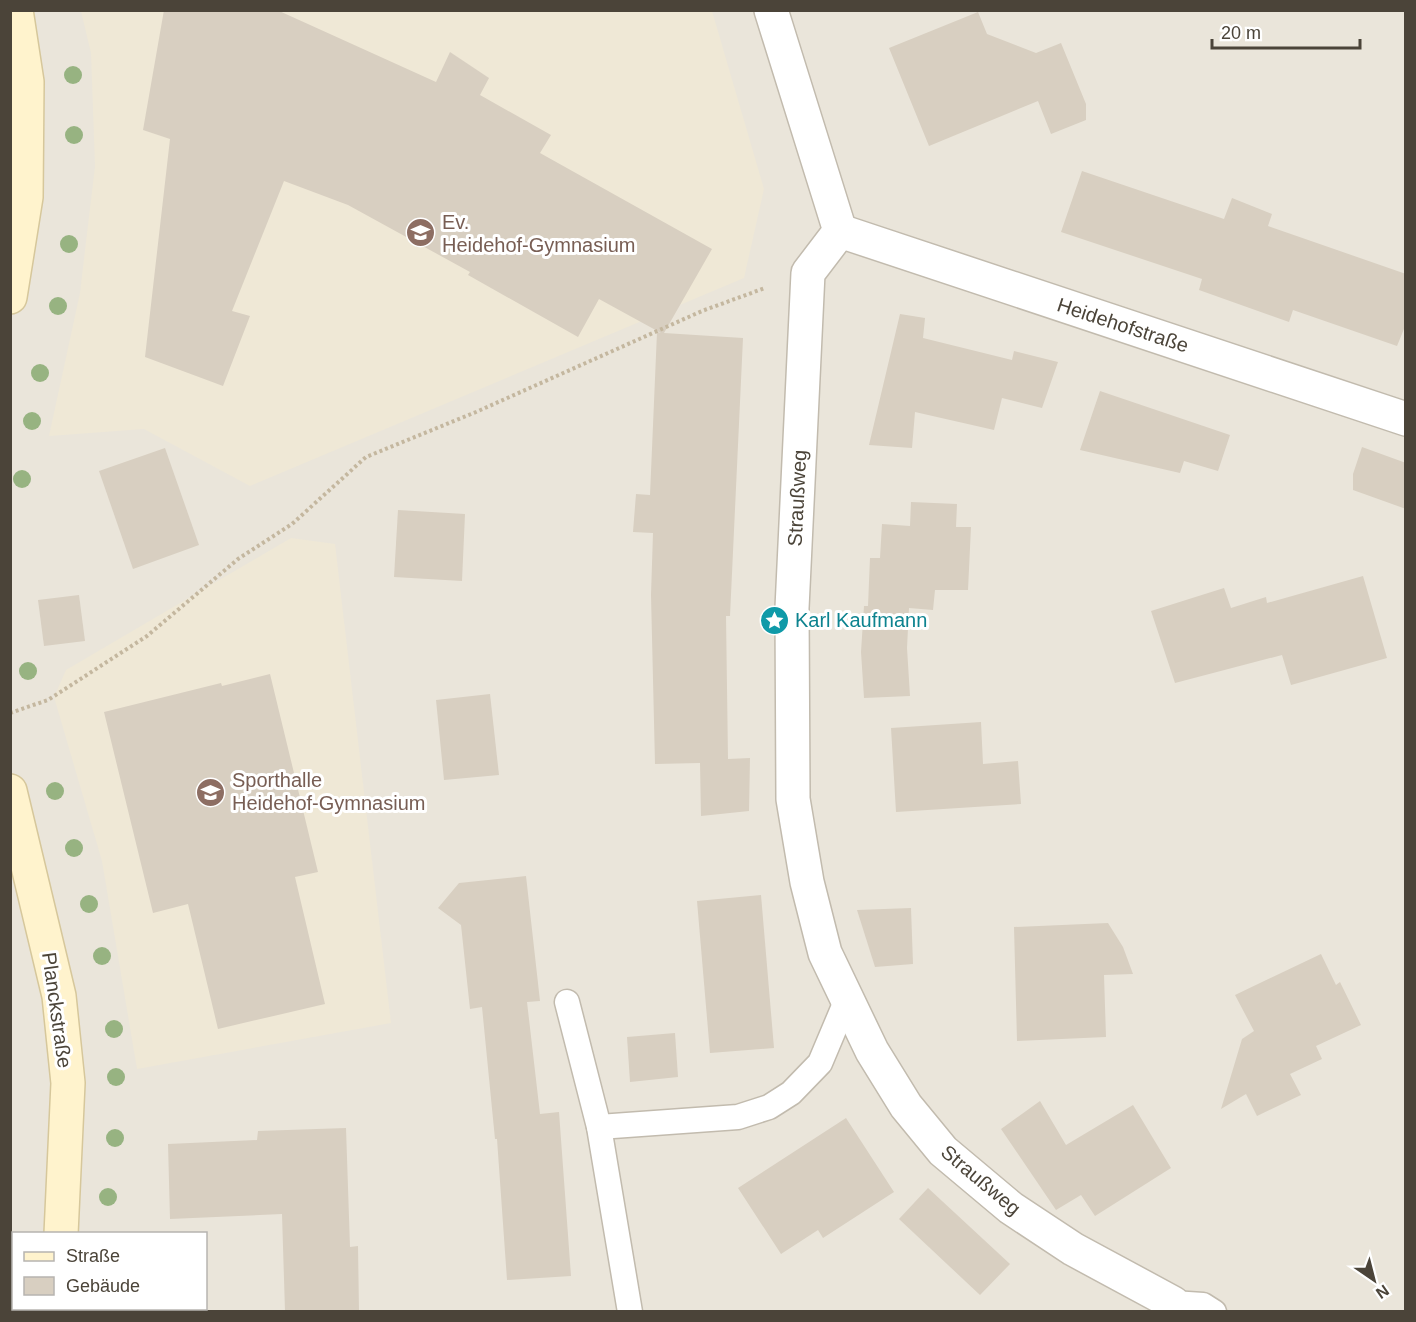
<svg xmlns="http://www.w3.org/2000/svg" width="1416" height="1322" font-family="Helvetica,sans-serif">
<rect width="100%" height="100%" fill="#f6f3ec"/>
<path fill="#eae5da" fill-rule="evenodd" d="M 10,11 L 1405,11 L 1405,1311 L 11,1311 ZM 14,1234 L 206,1234 L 206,1308 L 14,1308 Z"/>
<g fill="#efe8d6">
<path d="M 81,11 L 712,11 L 764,189 L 744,278 L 250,486 L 144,429 L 49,436 L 80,293 L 95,166 L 91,53 Z"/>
<path d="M 291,538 L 335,544 L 391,1023 L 137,1069 L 102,861 L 54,697 L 66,670 Z"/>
</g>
<g fill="#d8cfc1">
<path d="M 164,10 L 277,10 L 436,82 L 450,52 L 489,78 L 480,95 L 551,135 L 540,153 L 712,249 L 664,333 L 743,338 L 730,616 L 726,616 L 728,759 L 750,758 L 749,811 L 701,816 L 700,763 L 655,764 L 651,595 L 653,533 L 633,532 L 636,494 L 650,495 L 657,332 L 661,333 L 599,299 L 578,337 L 468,275 L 470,272 L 348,205 L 284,181 L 232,311 L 250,316 L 223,386 L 145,357 L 170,139 L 143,130 Z"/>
<path d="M 978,12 L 987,34 L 1036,53 L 1061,43 L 1086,104 L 1086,120 L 1051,134 L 1038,101 L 929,146 L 889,48 Z"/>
<path d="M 1082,171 L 1224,219 L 1232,198 L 1272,214 L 1268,226 L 1406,274 L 1406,324 L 1397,346 L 1293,310 L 1289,322 L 1199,290 L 1202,279 L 1061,232 Z"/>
<path d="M 900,314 L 925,318 L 923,338 L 1012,360 L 1014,351 L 1058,362 L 1042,408 L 1002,398 L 994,430 L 915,412 L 912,448 L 869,445 Z"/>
<path d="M 1100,391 L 1230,435 L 1218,471 L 1184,461 L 1180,473 L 1080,450 Z"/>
<path d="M 1362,447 L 1406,463 L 1406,509 L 1353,490 L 1353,474 Z"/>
<path d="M 165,448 L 199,545 L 133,569 L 99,471 Z"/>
<path d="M 911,502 L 957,504 L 956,527 L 971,527 L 968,590 L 935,590 L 933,610 L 909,608 L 907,648 L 910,696 L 864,698 L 861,652 L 864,606 L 868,606 L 870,558 L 880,558 L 882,524 L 910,526 Z"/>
<path d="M 398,510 L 465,514 L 462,581 L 394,577 Z"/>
<path d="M 1363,576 L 1387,658 L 1291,685 L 1282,655 L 1175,683 L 1151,611 L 1224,588 L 1231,608 L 1266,597 L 1267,603 Z"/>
<path d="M 79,595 L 85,641 L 44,646 L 38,600 Z"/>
<path d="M 270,674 L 318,872 L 295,877 L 325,1004 L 218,1029 L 188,904 L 153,913 L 104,712 L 221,683 L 222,686 Z"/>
<path d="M 490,694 L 499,775 L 444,780 L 436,700 Z"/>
<path d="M 981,722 L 983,764 L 1018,761 L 1021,804 L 896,812 L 891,728 Z"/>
<path d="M 526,876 L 540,1001 L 527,1002 L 540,1114 L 559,1112 L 571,1276 L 507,1280 L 497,1139 L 495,1139 L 482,1007 L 470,1009 L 461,925 L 438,908 L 459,883 Z"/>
<path d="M 761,895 L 774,1048 L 710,1053 L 697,901 Z"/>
<path d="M 911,908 L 913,964 L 875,967 L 857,910 Z"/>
<path d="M 1108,923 L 1123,947 L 1133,974 L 1104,975 L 1106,1037 L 1017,1041 L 1014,927 Z"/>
<path d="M 1321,954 L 1336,985 L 1340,982 L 1361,1025 L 1316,1046 L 1322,1059 L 1290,1074 L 1301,1095 L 1257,1116 L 1246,1094 L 1221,1109 L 1242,1039 L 1254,1031 L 1235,995 Z"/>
<path d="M 675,1033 L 678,1077 L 630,1082 L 627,1037 Z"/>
<path d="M 1040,1101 L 1066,1145 L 1133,1105 L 1171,1168 L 1095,1216 L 1081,1195 L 1056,1210 L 1001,1129 Z"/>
<path d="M 846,1118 L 894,1192 L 823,1238 L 818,1230 L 781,1254 L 738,1188 Z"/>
<path d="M 346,1128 L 350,1247 L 358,1246 L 359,1311 L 285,1311 L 282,1214 L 170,1219 L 168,1144 L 257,1140 L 258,1131 Z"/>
<path d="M 928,1188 L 1010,1264 L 980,1295 L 899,1219 Z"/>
</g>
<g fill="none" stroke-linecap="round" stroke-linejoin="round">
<defs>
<g id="lane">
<path d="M 567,1002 L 599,1127 L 630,1312"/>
<path d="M 599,1127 L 738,1117 L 769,1107 L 791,1093 L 820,1063 L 847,999"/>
<path d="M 1173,1303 L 1203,1305 L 1214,1312"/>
</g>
<g id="street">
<path d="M 771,10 L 840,231 L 808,273 L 792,608 L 793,799 L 807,882 L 825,953 L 872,1051 L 906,1106 L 943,1151 L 1011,1208 L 1073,1249 L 1173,1303"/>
<path d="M 840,231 L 1406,419"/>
</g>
<g id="secondary">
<path d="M 10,297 L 26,197 L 27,82 L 16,10"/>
<path d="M 10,791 L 59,996 L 68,1083 L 61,1234"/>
<path d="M 53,1312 L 53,1308"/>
</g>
</defs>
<use href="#lane" stroke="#c2bbae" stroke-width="27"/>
<use href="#street" stroke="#c2bbae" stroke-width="36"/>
<use href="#secondary" stroke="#d6c79b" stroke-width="36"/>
<path stroke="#c4b79f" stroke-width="4" stroke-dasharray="3 3" stroke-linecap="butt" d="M 10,713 L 48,700 L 147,636 L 238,559 L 292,524 L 366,457 L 476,412 L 702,311 L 765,288"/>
<use href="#lane" stroke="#fff" stroke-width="24"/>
<use href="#street" stroke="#fff" stroke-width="33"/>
<use href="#secondary" stroke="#fff3cd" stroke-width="33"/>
</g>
<g fill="#97b381">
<circle cx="73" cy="75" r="9"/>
<circle cx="74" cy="135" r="9"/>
<circle cx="69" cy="244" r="9"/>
<circle cx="58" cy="306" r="9"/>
<circle cx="40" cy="373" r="9"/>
<circle cx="32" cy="421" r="9"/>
<circle cx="22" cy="479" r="9"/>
<circle cx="28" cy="671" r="9"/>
<circle cx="55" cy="791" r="9"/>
<circle cx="74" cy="848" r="9"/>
<circle cx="89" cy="904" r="9"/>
<circle cx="102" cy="956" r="9"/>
<circle cx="114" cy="1029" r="9"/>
<circle cx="116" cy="1077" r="9"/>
<circle cx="115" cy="1138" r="9"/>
<circle cx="108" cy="1197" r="9"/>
</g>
<defs>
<symbol id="school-disc" viewBox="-11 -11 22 22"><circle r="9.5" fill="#8d6e63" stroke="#fff"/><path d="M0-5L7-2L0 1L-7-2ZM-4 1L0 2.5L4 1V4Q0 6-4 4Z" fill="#fff"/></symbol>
<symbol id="sight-disc" viewBox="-11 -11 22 22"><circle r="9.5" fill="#0f9aa8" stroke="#fff"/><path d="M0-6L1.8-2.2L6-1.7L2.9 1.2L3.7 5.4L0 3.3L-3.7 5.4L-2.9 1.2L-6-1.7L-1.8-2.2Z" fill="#fff"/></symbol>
</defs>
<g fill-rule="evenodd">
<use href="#school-disc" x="404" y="216" width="33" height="33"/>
<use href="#sight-disc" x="758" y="604" width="33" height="33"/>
<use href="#school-disc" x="194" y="776" width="33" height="33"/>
</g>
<g text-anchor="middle" stroke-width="6" stroke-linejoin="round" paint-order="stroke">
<g font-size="20" fill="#785e54" stroke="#fff" text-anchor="start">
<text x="442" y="229">Ev.<tspan x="442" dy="23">Heidehof-Gymnasium</tspan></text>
<text x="232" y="787">Sporthalle<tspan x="232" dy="23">Heidehof-Gymnasium</tspan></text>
</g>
<g font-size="20" fill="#4b4439" stroke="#fff">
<text transform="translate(1123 325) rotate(18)" y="7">Heidehofstraße</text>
<text transform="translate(797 498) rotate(-87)" y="7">Straußweg</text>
<text transform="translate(57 1010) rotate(82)" y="7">Planckstraße</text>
<text transform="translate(981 1180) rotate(40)" y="7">Straußweg</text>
</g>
<g font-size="20" fill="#0d838f" stroke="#fff" text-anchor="start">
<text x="795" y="627">Karl Kaufmann</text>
</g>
</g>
<rect width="1416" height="1322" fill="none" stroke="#4b4439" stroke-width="24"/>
<rect x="12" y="1232" width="195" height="78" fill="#ffffff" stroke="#b7b4b0" stroke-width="1.5"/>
<rect x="24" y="1252" width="30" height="9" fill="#fff3cd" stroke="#b7b4b0" stroke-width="1.5"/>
<text x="66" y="1262" font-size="18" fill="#4b4439">Straße</text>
<rect x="24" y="1277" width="30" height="18" fill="#d8cfc1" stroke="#b7b4b0" stroke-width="1.5"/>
<text x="66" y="1292" font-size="18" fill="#4b4439">Gebäude</text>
<g transform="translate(1374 1280) rotate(145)" stroke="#ffffff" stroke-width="4.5" paint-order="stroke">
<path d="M0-4.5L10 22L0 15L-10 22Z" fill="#4b4439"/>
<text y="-9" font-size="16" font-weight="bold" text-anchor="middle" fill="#4b4439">N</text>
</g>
<path d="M1212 39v9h148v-9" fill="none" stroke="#4b4439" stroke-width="3"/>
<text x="1221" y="39" font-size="18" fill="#4b4439" stroke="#ffffff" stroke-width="4.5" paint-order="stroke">20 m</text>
</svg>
